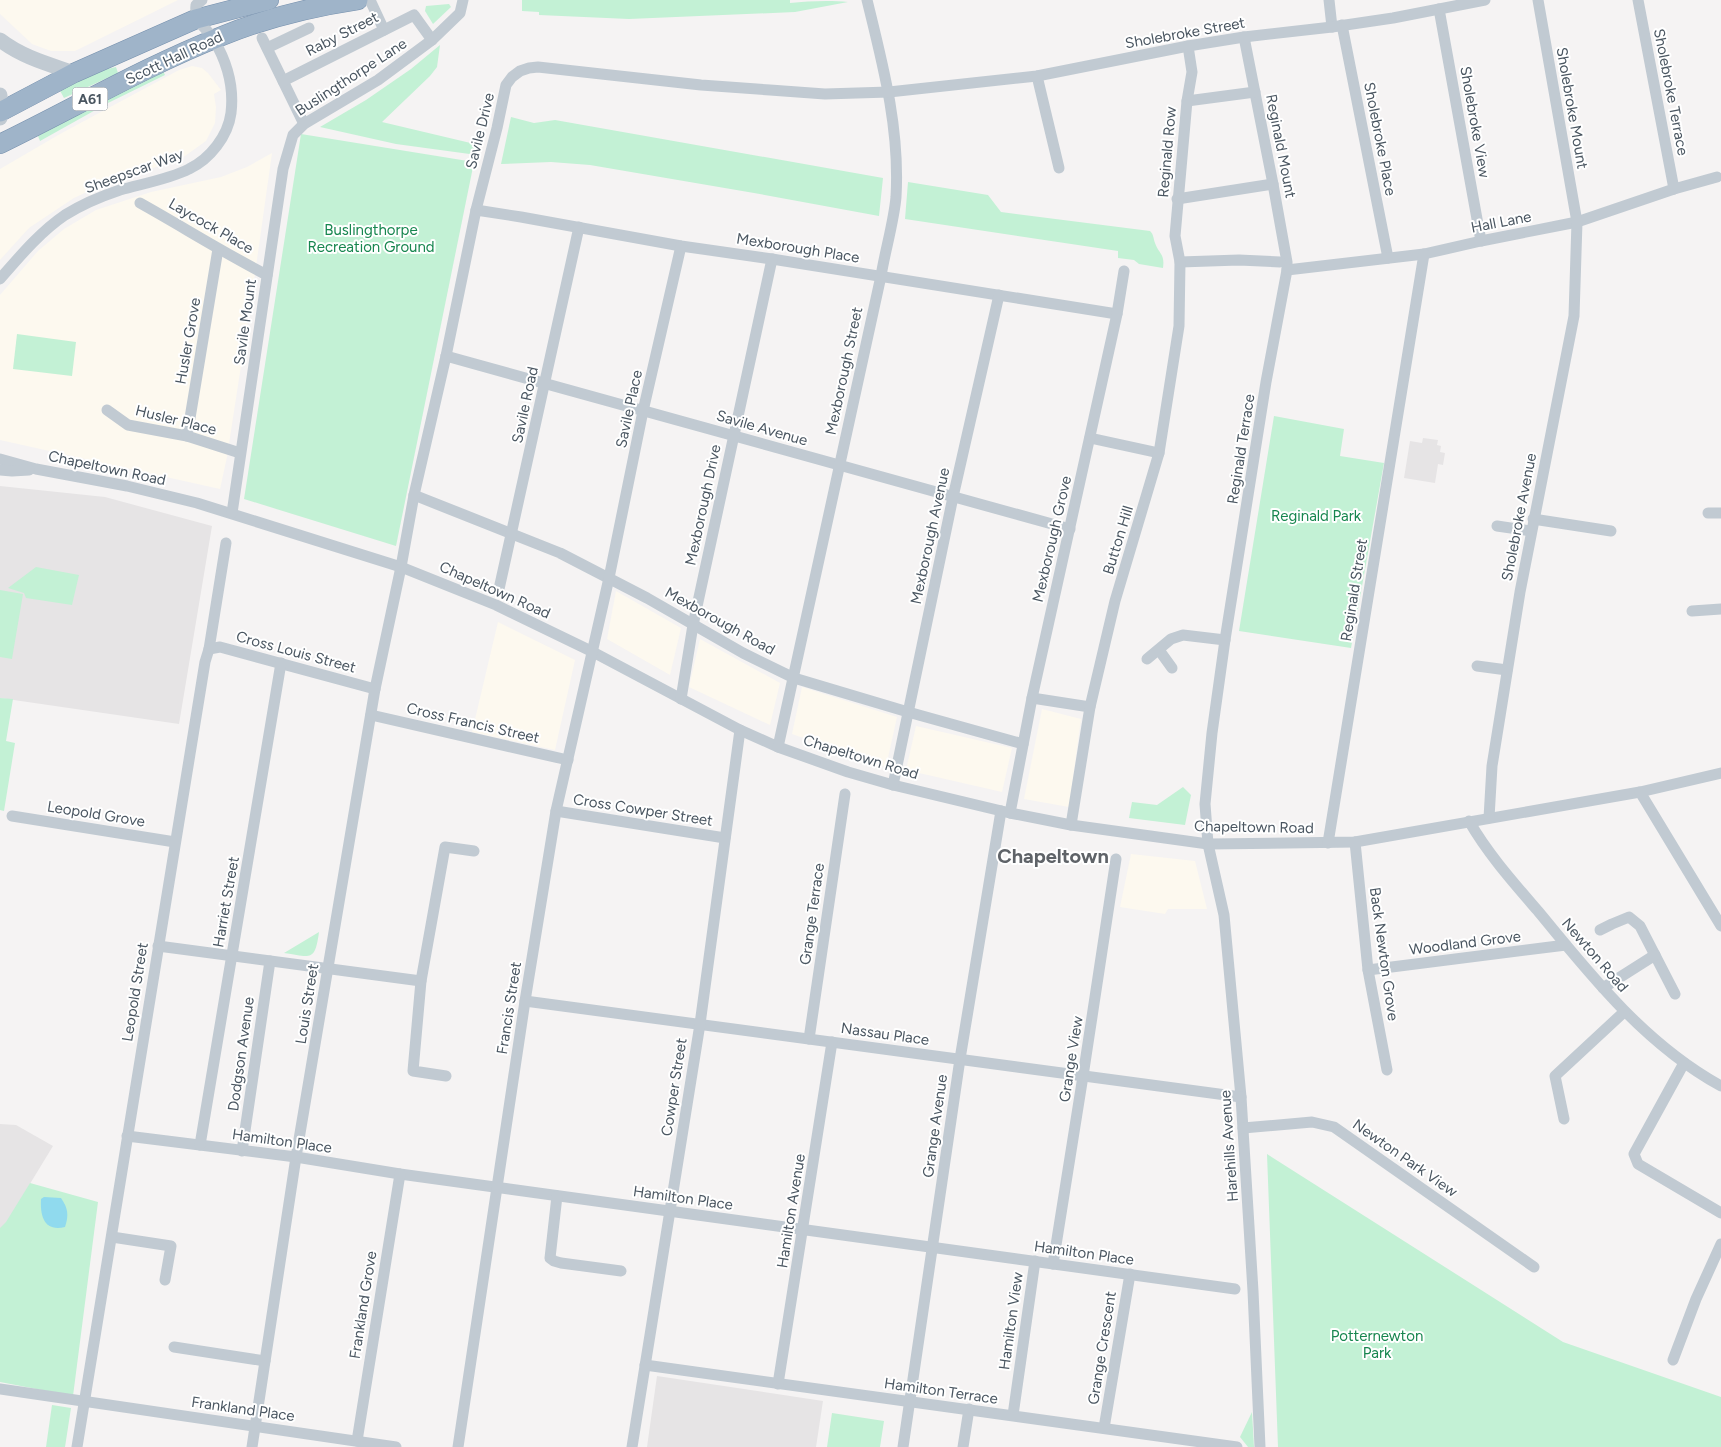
<svg xmlns="http://www.w3.org/2000/svg" width="1721" height="1447" font-family="Figtree,sans-serif">
<rect width="100%" height="100%" fill="#f5f3f3"/>
<g fill="#fdf9ef">
<path d="M 0,0 L 178,0 L 75,51 L 51,51 L 32,44 L 0,14 Z"/>
<path d="M 192,66 L 202,68 L 208,73 L 221,90 L 214,94 L 216,107 L 215,123 L 206,141 L 185,156 L 163,165 L 115,179 L 74,198 L 29,228 L 0,260 L 0,169 L 60,134 L 179,70 Z"/>
<path d="M 272,153 L 254,281 L 227,457 L 220,489 L 0,440 L 0,295 L 38,251 L 64,229 L 96,210 L 151,192 L 221,177 L 247,167 Z"/>
<path d="M 616,591 L 681,628 L 670,675 L 607,639 Z"/>
<path d="M 498,622 L 575,660 L 555,750 L 472,732 Z"/>
<path d="M 700,639 L 780,683 L 770,725 L 689,687 Z"/>
<path d="M 802,687 L 897,717 L 886,767 L 792,734 Z"/>
<path d="M 1042,709 L 1081,719 L 1069,807 L 1024,799 Z"/>
<path d="M 916,726 L 1012,748 L 1002,792 L 906,770 Z"/>
<path d="M 1131,854 L 1195,861 L 1207,909 L 1168,909 L 1165,914 L 1120,907 Z"/>
</g>
<g fill="#e6e4e5">
<path d="M 1423,438 L 1438,440 L 1437,445 L 1441,446 L 1440,452 L 1445,453 L 1443,465 L 1438,464 L 1435,483 L 1404,478 L 1410,441 L 1422,443 Z"/>
<path d="M 0,486 L 105,497 L 212,526 L 179,724 L 0,698 Z"/>
<path d="M 0,1124 L 16,1125 L 53,1146 L 14,1210 L 0,1380 Z"/>
<path d="M 657,1376 L 823,1401 L 816,1447 L 647,1447 Z"/>
</g>
<g fill="#c3f1d5">
<path d="M 522,0 L 790,0 L 790,3 C 808,1 831,0 848,2 L 795,12 L 629,19 L 539,15 L 539,12 L 522,11 Z"/>
<path d="M 449,4 L 451,7 L 433,24 L 425,11 L 426,6 Z"/>
<path d="M 440,45 L 437,67 L 430,76 L 382,122 L 479,145 L 477,155 L 396,144 L 320,127 L 366,100 L 411,69 Z"/>
<path d="M 116,67 L 118,73 L 64,98 L 58,87 L 99,71 Z"/>
<path d="M 163,71 L 165,75 L 108,103 L 40,141 L 38,136 L 83,111 Z"/>
<path d="M 511,117 L 534,123 L 555,120 L 883,178 L 879,216 L 754,193 L 590,165 L 551,162 L 501,164 Z"/>
<path d="M 301,134 L 474,162 L 396,546 L 244,499 Z"/>
<path d="M 908,182 L 988,195 L 1001,212 L 1150,231 C 1154,235 1153,238 1155,243 C 1159,254 1165,254 1163,268 L 1139,264 L 1134,260 L 1118,258 L 1118,251 L 905,219 Z"/>
<path d="M 17,334 L 76,342 L 72,376 L 13,369 Z"/>
<path d="M 1274,416 L 1344,429 L 1340,456 L 1384,463 L 1351,648 L 1239,631 Z"/>
<path d="M 36,567 L 79,575 L 72,605 L 26,598 L 24,593 L 8,588 Z"/>
<path d="M 0,590 L 23,594 L 12,659 L 0,657 Z"/>
<path d="M 0,698 L 13,699 L 6,741 L 15,743 L 4,811 L 0,810 Z"/>
<path d="M 1183,787 L 1191,795 L 1185,825 L 1129,818 L 1132,802 L 1157,805 Z"/>
<path d="M 319,932 C 315,962 311,957 284,953 Z"/>
<path d="M 1267,1154 L 1563,1342 L 1721,1397 L 1721,1447 L 1278,1447 Z"/>
<path d="M 30,1183 L 98,1202 L 73,1396 L 0,1382 L 0,1228 L 6,1222 Z"/>
<path d="M 52,1405 L 71,1408 L 65,1447 L 46,1447 Z"/>
<path d="M 1252,1412 L 1254,1447 L 1248,1447 L 1240,1437 Z"/>
<path d="M 832,1413 L 884,1421 L 880,1447 L 827,1447 Z"/>
</g>
<path fill="#90daee" d="M 44,1197 L 61,1198 C 68,1208 69,1215 65,1227 C 44,1232 40,1216 41,1199 Z"/>
<g fill="none" stroke-linecap="round" stroke-linejoin="round">
<defs>
<g id="trunk">
<path d="M 0,112 L 74,73 L 196,19 L 269,0"/>
<path d="M 0,144 C 74,108 146,66 222,36 C 266,18 311,7 358,0"/>
</g>
</defs>
<use href="#trunk" stroke="#7690ad" stroke-width="20"/>
<g stroke="#c1cad2" stroke-width="11">
<path d="M 370,0 L 384,30"/>
<path d="M 1329,0 L 1332,27"/>
<path d="M 1638,0 L 1674,189"/>
<path d="M 1439,9 L 1481,241"/>
<path d="M 1342,25 L 1388,258"/>
<path d="M 1244,37 L 1273,184 L 1287,262 L 1287,270 L 1266,382 L 1225,640 L 1212,733 L 1205,804 L 1208,844 L 1224,915 L 1241,1097 L 1253,1291 L 1260,1447"/>
<path d="M 262,38 L 304,124"/>
<path d="M 267,48 L 309,28"/>
<path d="M 1037,76 L 1059,168"/>
<path d="M 283,81 L 414,15 L 432,40"/>
<path d="M 1187,101 L 1255,92"/>
<path d="M 1177,199 L 1273,184"/>
<path d="M 140,203 C 183,227 224,253 267,275"/>
<path d="M 476,210 L 521,217 L 681,246 L 772,259 L 1117,314"/>
<path d="M 1180,262 L 1239,260 L 1280,262"/>
<path d="M 1287,270 L 1424,254 L 1481,241 L 1577,222 L 1674,189 L 1717,177"/>
<path d="M 0,279 C 20,256 40,232 65,215 C 81,205 102,196 120,190 C 141,184 170,179 189,169 C 210,159 228,136 231,113 C 234,88 227,62 214,40 C 206,26 194,24 196,5 L 202,0"/>
<path d="M 446,356 L 1070,529"/>
<path d="M 107,410 L 128,425 L 187,436 L 240,453"/>
<path d="M 187,436 L 218,249"/>
<path d="M 1090,438 L 1159,453"/>
<path d="M 0,459 L 36,469 L 127,486 L 197,503 L 401,567 L 496,605 L 591,651 L 740,730 L 778,747 L 848,772 L 893,785 L 1010,813 L 1071,825 L 1208,844 L 1355,842 L 1640,792 L 1721,773"/>
<path d="M 0,470 L 12,471 L 29,470"/>
<path d="M 414,495 L 560,553 L 647,598 L 743,653 L 794,678 L 908,712 L 1023,744"/>
<path d="M 232,513 L 283,169 L 293,135 L 304,124 L 378,80 L 432,40 L 460,13 L 463,0"/>
<path d="M 1708,513 L 1721,513"/>
<path d="M 1533,519 L 1611,531"/>
<path d="M 1497,526 L 1531,531"/>
<path d="M 499,589 L 579,227"/>
<path d="M 1692,611 L 1721,609"/>
<path d="M 209,649 L 220,647 L 375,689"/>
<path d="M 1159,650 L 1172,668"/>
<path d="M 1147,659 L 1171,639 L 1183,635 L 1225,640"/>
<path d="M 1477,666 L 1507,670"/>
<path d="M 1032,698 L 1090,707"/>
<path d="M 681,699 L 693,625 L 772,259"/>
<path d="M 371,715 L 568,760"/>
<path d="M 778,747 L 881,276 C 885,251 894,221 896,197 C 900,129 883,65 867,0"/>
<path d="M 893,785 L 953,497 L 999,295"/>
<path d="M 1640,792 L 1721,926"/>
<path d="M 556,811 L 725,838"/>
<path d="M 1010,813 L 1032,698 L 1117,314 L 1124,271"/>
<path d="M 12,816 L 175,842"/>
<path d="M 1489,818 L 1492,766 L 1520,592 L 1574,316 L 1577,222 L 1538,0"/>
<path d="M 1469,821 C 1488,854 1513,882 1538,911 C 1591,976 1646,1045 1721,1086"/>
<path d="M 1071,825 L 1090,707 L 1115,601 L 1159,453 L 1179,326 L 1180,262 L 1175,236 L 1187,101 L 1192,72 L 1188,46"/>
<path d="M 1355,842 L 1368,970 L 1387,1070"/>
<path d="M 1328,843 L 1424,254"/>
<path d="M 1600,930 L 1612,924 L 1629,917 L 1640,926 L 1675,994"/>
<path d="M 158,946 L 421,981"/>
<path d="M 1368,970 L 1566,945"/>
<path d="M 1603,988 L 1655,955"/>
<path d="M 525,1001 L 1241,1097"/>
<path d="M 809,1039 L 845,794"/>
<path d="M 1684,1063 L 1634,1154 L 1638,1164 L 1721,1213"/>
<path d="M 446,1076 L 413,1071 L 421,981 L 445,847 L 474,851"/>
<path d="M 1564,1119 L 1555,1076 L 1624,1012"/>
<path d="M 1243,1128 L 1312,1122 L 1334,1127 L 1534,1267"/>
<path d="M 127,1136 L 296,1157 L 400,1174 L 1235,1289"/>
<path d="M 200,1145 L 281,663"/>
<path d="M 242,1151 L 270,961"/>
<path d="M 557,1196 L 550,1258 L 554,1261 L 561,1263 L 621,1271"/>
<path d="M 112,1237 L 171,1246 L 165,1280"/>
<path d="M 1053,1264 L 1083,1076 L 1116,859"/>
<path d="M 174,1347 L 265,1361"/>
<path d="M 1673,1360 L 1696,1299 L 1721,1244"/>
<path d="M 645,1365 L 1237,1447"/>
<path d="M 778,1384 L 832,1042"/>
<path d="M 0,1389 L 396,1447"/>
<path d="M 1013,1415 L 1035,1261"/>
<path d="M 1104,1428 L 1130,1274"/>
<path d="M 357,1441 L 400,1174"/>
<path d="M 77,1447 L 205,662 L 209,649 L 226,543"/>
<path d="M 252,1447 L 296,1157 L 375,689 L 401,567 L 414,495 L 446,356 L 476,210 L 497,128 L 506,85 L 512,77 L 520,71 L 529,68 L 538,67 L 701,85 L 770,90 L 825,94 L 889,92 L 1037,76 L 1188,46 L 1244,37 L 1332,27 L 1393,18 L 1485,0"/>
<path d="M 458,1447 L 525,1001 L 556,811 L 609,578 L 643,411 L 681,246"/>
<path d="M 632,1447 L 700,1024 L 740,730"/>
<path d="M 903,1447 L 960,1059 L 1001,811"/>
<path d="M 963,1447 L 969,1409"/>
</g>
<g stroke="#c1cad2" stroke-width="15">
<path d="M 0,40 C 22,57 48,64 74,73"/>
<path d="M 0,95 L 0,118"/>
</g>
<use href="#trunk" stroke="#9fb4c9" stroke-width="19"/>
</g>
<g text-anchor="middle" stroke-width="4" stroke-linejoin="round" paint-order="stroke">
<rect fill="#fff" stroke="#808990" stroke-width="1" x="72.5" y="87.5" width="35" height="23" rx="4"/>
<g font-size="14" font-weight="bold" fill="#4a5661">
<text x="90" y="104">A61</text>
</g>
<g font-size="15" fill="#4a5661" stroke="#fff">
<text transform="translate(1185 33) rotate(-10)" y="5">Sholebroke Street</text>
<text transform="translate(342 34) rotate(-27)" y="5">Raby Street</text>
<text transform="translate(174 58) rotate(-25)" y="5">Scott Hall Road</text>
<text transform="translate(351 77) rotate(-33)" y="5">Buslingthorpe Lane</text>
<text transform="translate(1671 92) rotate(79)" y="5">Sholebroke Terrace</text>
<text transform="translate(1572 108) rotate(80)" y="5">Sholebroke Mount</text>
<text transform="translate(1475 122) rotate(80)" y="5">Sholebroke View</text>
<text transform="translate(480 131) rotate(-76)" y="5">Savile Drive</text>
<text transform="translate(1380 139) rotate(79)" y="5">Sholebroke Place</text>
<text transform="translate(1281 146) rotate(79)" y="5">Reginald Mount</text>
<text transform="translate(1167 152) rotate(-85)" y="5">Reginald Row</text>
<text transform="translate(134 171) rotate(-20)" y="5">Sheepscar Way</text>
<text transform="translate(1501 222) rotate(-11)" y="5">Hall Lane</text>
<text transform="translate(211 226) rotate(30)" y="5">Laycock Place</text>
<text transform="translate(798 248) rotate(9)" y="5">Mexborough Place</text>
<text transform="translate(245 322) rotate(-82)" y="5">Savile Mount</text>
<text transform="translate(188 341) rotate(-80)" y="5">Husler Grove</text>
<text transform="translate(844 371) rotate(-78)" y="5">Mexborough Street</text>
<text transform="translate(525 405) rotate(-78)" y="5">Savile Road</text>
<text transform="translate(629 409) rotate(-78)" y="5">Savile Place</text>
<text transform="translate(176 420) rotate(14)" y="5">Husler Place</text>
<text transform="translate(762 428) rotate(16)" y="5">Savile Avenue</text>
<text transform="translate(1241 449) rotate(-81)" y="5">Reginald Terrace</text>
<text transform="translate(107 468) rotate(12)" y="5">Chapeltown Road</text>
<text transform="translate(703 505) rotate(-78)" y="5">Mexborough Drive</text>
<text transform="translate(1519 517) rotate(-79)" y="5">Sholebroke Avenue</text>
<text transform="translate(930 536) rotate(-78)" y="5">Mexborough Avenue</text>
<text transform="translate(1052 539) rotate(-77)" y="5">Mexborough Grove</text>
<text transform="translate(1118 540) rotate(-73)" y="5">Button Hill</text>
<text transform="translate(495 590) rotate(24)" y="5">Chapeltown Road</text>
<text transform="translate(1354 590) rotate(-81)" y="5">Reginald Street</text>
<text transform="translate(720 621) rotate(29)" y="5">Mexborough Road</text>
<text transform="translate(296 652) rotate(15)" y="5">Cross Louis Street</text>
<text transform="translate(473 723) rotate(13)" y="5">Cross Francis Street</text>
<text transform="translate(861 757) rotate(17)" y="5">Chapeltown Road</text>
<text transform="translate(643 810) rotate(9)" y="5">Cross Cowper Street</text>
<text transform="translate(96 814) rotate(9)" y="5">Leopold Grove</text>
<text transform="translate(1254 827) rotate(1)" y="5">Chapeltown Road</text>
<text transform="translate(226 902) rotate(-80)" y="5">Harriet Street</text>
<text transform="translate(812 914) rotate(-82)" y="5">Grange Terrace</text>
<text transform="translate(1465 943) rotate(-7)" y="5">Woodland Grove</text>
<text transform="translate(1384 954) rotate(82)" y="5">Back Newton Grove</text>
<text transform="translate(1595 955) rotate(49)" y="5">Newton Road</text>
<text transform="translate(135 992) rotate(-81)" y="5">Leopold Street</text>
<text transform="translate(307 1004) rotate(-81)" y="5">Louis Street</text>
<text transform="translate(509 1008) rotate(-81)" y="5">Francis Street</text>
<text transform="translate(885 1034) rotate(8)" y="5">Nassau Place</text>
<text transform="translate(241 1054) rotate(-82)" y="5">Dodgson Avenue</text>
<text transform="translate(1071 1059) rotate(-81)" y="5">Grange View</text>
<text transform="translate(674 1087) rotate(-81)" y="5">Cowper Street</text>
<text transform="translate(935 1126) rotate(-82)" y="5">Grange Avenue</text>
<text transform="translate(282 1141) rotate(8)" y="5">Hamilton Place</text>
<text transform="translate(1229 1146) rotate(-94)" y="5">Harehills Avenue</text>
<text transform="translate(1405 1158) rotate(35)" y="5">Newton Park View</text>
<text transform="translate(683 1198) rotate(8)" y="5">Hamilton Place</text>
<text transform="translate(791 1211) rotate(-81)" y="5">Hamilton Avenue</text>
<text transform="translate(1084 1253) rotate(8)" y="5">Hamilton Place</text>
<text transform="translate(363 1305) rotate(-81)" y="5">Frankland Grove</text>
<text transform="translate(1011 1321) rotate(-82)" y="5">Hamilton View</text>
<text transform="translate(1102 1348) rotate(-81)" y="5">Grange Crescent</text>
<text transform="translate(941 1391) rotate(8)" y="5">Hamilton Terrace</text>
<text transform="translate(243 1409) rotate(8)" y="5">Frankland Place</text>
</g>
<g font-size="15" fill="#17864f" stroke="#fff">
<text x="371" y="235">Buslingthorpe<tspan x="371" dy="17">Recreation Ground</tspan></text>
<text x="1316" y="521">Reginald Park</text>
<text x="1377" y="1341">Potternewton<tspan x="1377" dy="17">Park</tspan></text>
</g>
<g font-size="20" font-weight="bold" fill="#5f6368" stroke="#fff">
<text x="1053" y="863">Chapeltown</text>
</g>
</g>
</svg>
